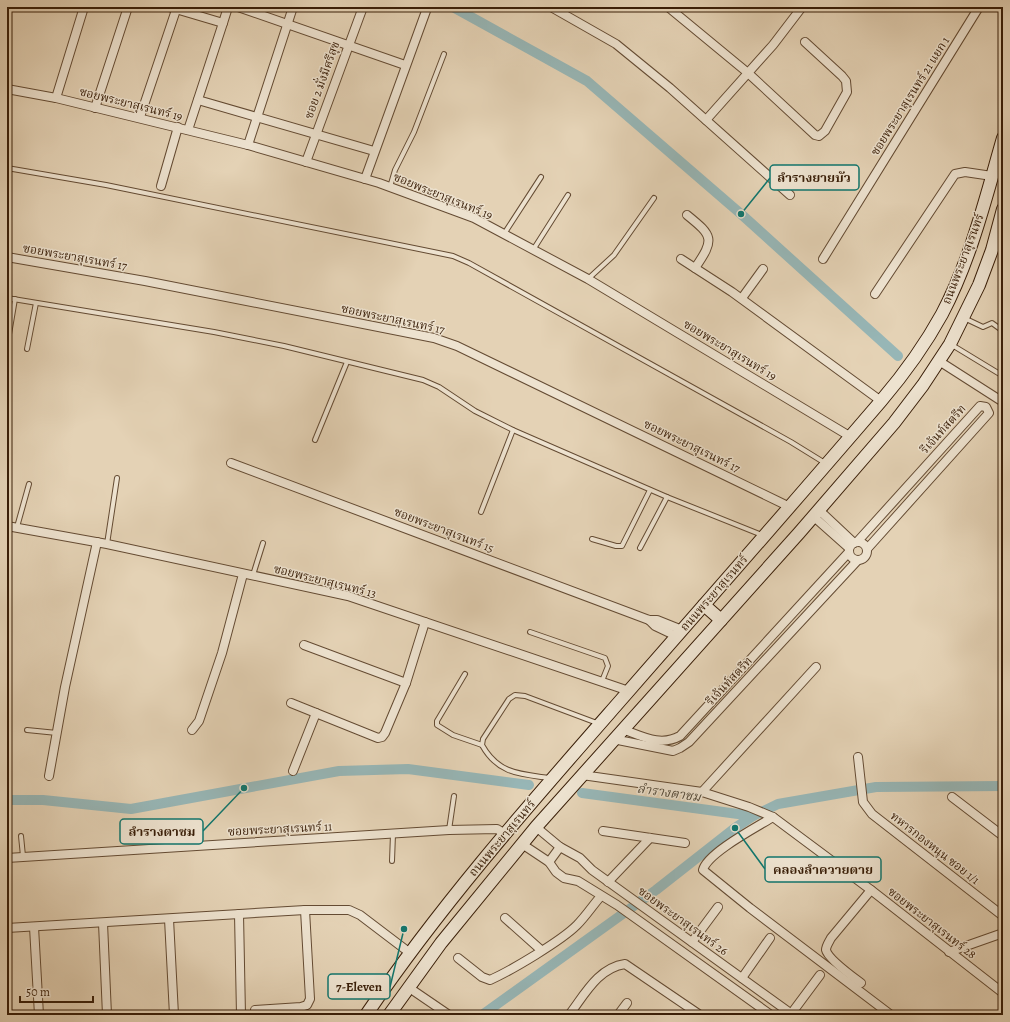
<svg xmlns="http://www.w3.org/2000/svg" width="1010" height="1022" font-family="Alegreya,'Noto Serif Thai',serif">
<rect width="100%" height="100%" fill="#e4d2b5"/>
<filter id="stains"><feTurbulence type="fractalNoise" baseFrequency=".005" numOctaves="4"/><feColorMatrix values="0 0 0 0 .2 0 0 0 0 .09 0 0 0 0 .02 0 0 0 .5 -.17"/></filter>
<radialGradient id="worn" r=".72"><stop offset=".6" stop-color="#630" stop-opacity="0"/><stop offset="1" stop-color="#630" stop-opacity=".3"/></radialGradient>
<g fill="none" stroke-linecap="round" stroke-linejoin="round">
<g stroke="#97b6b6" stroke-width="10">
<path d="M 453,7 L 587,81 L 741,214 L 898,356"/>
<path d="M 582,793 L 753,816"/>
<path d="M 7,800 L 43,800 L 131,809 L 339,771 L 408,769 L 529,785"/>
<path d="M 482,1015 L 656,890 L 735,828 L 753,816 L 778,804 L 876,787 L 1003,786"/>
</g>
<defs>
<g id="lane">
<path d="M 7,168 L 106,185 L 453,256 L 469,263 L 791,442 L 825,463"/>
<path d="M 390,187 L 395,170 L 414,132 L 444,54"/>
<path d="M 504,234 L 541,177"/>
<path d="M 533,250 L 568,195"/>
<path d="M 588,279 L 614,255 L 654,198"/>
<path d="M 7,298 L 214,332 L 284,346 L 423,380 L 439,387 L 475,411 L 513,430 L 667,497 L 762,535"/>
<path d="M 964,318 L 983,327 L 992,323 L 1003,331"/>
<path d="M 952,345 L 1003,376"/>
<path d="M 7,346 L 15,299"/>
<path d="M 27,349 L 36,303"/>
<path d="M 315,440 L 347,362"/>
<path d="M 481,512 L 513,430"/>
<path d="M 17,527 L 29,484"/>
<path d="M 592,539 L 616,546 L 622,546 L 650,490"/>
<path d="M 107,544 L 117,478"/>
<path d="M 640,548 L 667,497"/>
<path d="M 253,575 L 263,543"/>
<path d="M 530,632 L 605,658 L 608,666 L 602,681"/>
<path d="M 465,674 L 437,721 L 437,725 L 453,735 L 482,745"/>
<path d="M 27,730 L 57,733"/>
<path d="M 549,778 C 520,774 498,774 482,745 L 483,739 L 509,699 L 515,695 L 525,696 L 597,723"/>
<path d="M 449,830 L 454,796"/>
<path d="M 21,836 L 23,856"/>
<path d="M 392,861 L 393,834"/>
</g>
<g id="street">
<path d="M 169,7 L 223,23 L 228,7"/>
<path d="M 238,7 L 405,65"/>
<path d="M 551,7 L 616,44 L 670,88 L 790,195"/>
<path d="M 668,7 L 748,73 L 815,135 L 819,136 L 825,131 L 847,92 L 846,81 L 842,76 L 805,42"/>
<path d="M 7,89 L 56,98 L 248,145 L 379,183 L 474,218 L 588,279 L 851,437"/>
<path d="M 56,98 L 84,7"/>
<path d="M 198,100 L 374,151"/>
<path d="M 95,108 L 128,7"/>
<path d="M 140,117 L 177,7"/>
<path d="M 706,120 L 773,45 L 802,7"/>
<path d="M 188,130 L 223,23"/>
<path d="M 248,145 L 293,7"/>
<path d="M 306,162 L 363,7"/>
<path d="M 365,179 L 426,11"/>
<path d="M 161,186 L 178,127"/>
<path d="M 687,215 C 713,236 715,239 695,268"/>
<path d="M 7,257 L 145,281 L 434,338 L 457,346 L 790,507"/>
<path d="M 681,259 L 732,292 L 881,401"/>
<path d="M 823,259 L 979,7"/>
<path d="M 875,294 L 955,174 L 965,172 L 992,176"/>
<path d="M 742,298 L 763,269"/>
<path d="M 939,361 L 1003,402"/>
<path d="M 231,463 L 649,620 L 657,620 L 682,630"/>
<path d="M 819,510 L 854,543"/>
<path d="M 813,516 L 849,548"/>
<path d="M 7,526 L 107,544 L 348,596 L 629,691"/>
<circle cx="858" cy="551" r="9"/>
<path d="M 857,542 L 980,406 L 986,407 L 989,413 L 867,549"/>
<path d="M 649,620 L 655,626 L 676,636"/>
<path d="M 304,645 L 406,683"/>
<path d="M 291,703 L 378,738 L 382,737 L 385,733 L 406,683 L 425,622"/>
<path d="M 622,729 C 642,736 660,747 680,736 L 849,552"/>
<path d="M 192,730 L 199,721 L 222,653 L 243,574"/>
<path d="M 613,739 L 673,751 L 680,748 L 689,742 L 857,561"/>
<path d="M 858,757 L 863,802 L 872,814 L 1003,916"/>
<path d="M 293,771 L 316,713"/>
<path d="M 582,775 L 702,792 L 749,807 L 773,817 L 871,890 L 1003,993"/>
<path d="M 49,776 L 65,687 L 97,542"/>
<path d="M 702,792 L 816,667"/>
<path d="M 952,797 L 1003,836"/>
<path d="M 773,817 C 757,827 707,853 703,870 L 750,908 L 891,1015"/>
<path d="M 536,827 L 560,847 L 580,858 L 592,870 L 793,1015"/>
<path d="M 603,831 L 685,843"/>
<path d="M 522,844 L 549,862 L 556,872 L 564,878 L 578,881 L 617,905 L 771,1015"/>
<path d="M 7,858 L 449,830 L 497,829 L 505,834"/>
<path d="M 549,862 L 560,847"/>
<path d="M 608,882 L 650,838"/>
<path d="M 239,914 L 241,1015"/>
<path d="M 505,918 L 541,950"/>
<path d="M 169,919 L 174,1015"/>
<path d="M 103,923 L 107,1015"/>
<path d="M 34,927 L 39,1015"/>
<path d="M 7,928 L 305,910 L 349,910 L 360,915 L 410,953"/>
<path d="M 692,942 L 718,907"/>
<path d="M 949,952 L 1003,933"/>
<path d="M 458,958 L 482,977 L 490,980 C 512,970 561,941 577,925 C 586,916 593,905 601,896"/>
<path d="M 742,978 L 770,938"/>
<path d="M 861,983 C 853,977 828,959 826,950 C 826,946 829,942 831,938 L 871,890"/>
<path d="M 408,987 L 449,1015"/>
<path d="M 255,1010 L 301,1007 L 307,1005 L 310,999 L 305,910"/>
<path d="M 791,1014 L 820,975"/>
<path d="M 569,1015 C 585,994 598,968 625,964 L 700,1015"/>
<path d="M 618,1015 L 627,1003"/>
</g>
<g id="secondary">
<path d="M 704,605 L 721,620"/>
<path d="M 366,1015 C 444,900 536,797 627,693 C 712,596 797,499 881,401 C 904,374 925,345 942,314 C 971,259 986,197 1003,138"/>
<path d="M 389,1015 L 441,943 L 536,827 L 799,533 L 894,423 L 923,385 L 950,344 L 979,285 L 992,250 L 1003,209"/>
</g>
</defs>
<use href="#lane" stroke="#644b33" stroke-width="6"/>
<use href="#street" stroke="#644b33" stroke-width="10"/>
<use href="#secondary" stroke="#391e08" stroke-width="14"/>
<use href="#lane" stroke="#ede2cf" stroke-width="4"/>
<use href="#street" stroke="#ede2cf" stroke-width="8"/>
<use href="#secondary" stroke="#ede2cf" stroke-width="12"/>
</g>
<g text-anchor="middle" stroke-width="3" stroke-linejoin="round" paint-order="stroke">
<g font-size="12" fill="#391e08" stroke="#ede2cf">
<text transform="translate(322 80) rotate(-70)" y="4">ซอย 2 มั่งมีศรีสุข</text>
<text transform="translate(910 96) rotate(-58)" y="4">ซอยพระยาสุเรนทร์ 21 แยก 1</text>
<text transform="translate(131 104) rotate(14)" y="4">ซอยพระยาสุเรนทร์ 19</text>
<text transform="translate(443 196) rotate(22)" y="4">ซอยพระยาสุเรนทร์ 19</text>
<text transform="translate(75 257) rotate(10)" y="4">ซอยพระยาสุเรนทร์ 17</text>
<text transform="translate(963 259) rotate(-69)" y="4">ถนนพระยาสุเรนทร์</text>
<text transform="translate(393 319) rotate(12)" y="4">ซอยพระยาสุเรนทร์ 17</text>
<text transform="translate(730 350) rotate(31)" y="4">ซอยพระยาสุเรนทร์ 19</text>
<text transform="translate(943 429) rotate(-48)" y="4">รีเจ้นท์สตรีท</text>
<text transform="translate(692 446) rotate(26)" y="4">ซอยพระยาสุเรนทร์ 17</text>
<text transform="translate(444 530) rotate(21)" y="4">ซอยพระยาสุเรนทร์ 15</text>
<text transform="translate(325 581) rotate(14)" y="4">ซอยพระยาสุเรนทร์ 13</text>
<text transform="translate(714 593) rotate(-49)" y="4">ถนนพระยาสุเรนทร์</text>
<text transform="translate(729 681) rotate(-47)" y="4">รีเจ้นท์สตรีท</text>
<text transform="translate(280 829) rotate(-3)" y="4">ซอยพระยาสุเรนทร์ 11</text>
<text transform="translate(502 838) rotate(-50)" y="4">ถนนพระยาสุเรนทร์</text>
<text transform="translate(935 848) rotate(38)" y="4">ทหารกองหนุน ซอย 1/1</text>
<text transform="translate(683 921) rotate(36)" y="4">ซอยพระยาสุเรนทร์ 26</text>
<text transform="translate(932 923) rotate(38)" y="4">ซอยพระยาสุเรนทร์ 28</text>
</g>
<g font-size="13" font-style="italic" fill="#554c3c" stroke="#ede2cf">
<text transform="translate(669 792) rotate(8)" y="5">ลำรางตาชม</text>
</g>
</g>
<path fill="none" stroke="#0f766e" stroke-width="1.5" d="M741 214L770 178M244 788L203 831M735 828L765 869M404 929L390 987"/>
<g fill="#0f766e" stroke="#ede2cf" stroke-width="1.5">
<circle cx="741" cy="214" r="4"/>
<circle cx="244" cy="788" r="4"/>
<circle cx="735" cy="828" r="4"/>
<circle cx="404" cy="929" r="4"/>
</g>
<g fill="#ede2cf" stroke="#0f766e" stroke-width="1.5">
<rect x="770" y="165" width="89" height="25" rx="4"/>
<rect x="120" y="819" width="83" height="25" rx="4"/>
<rect x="765" y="857" width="116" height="25" rx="4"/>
<rect x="328" y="974" width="62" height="25" rx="4"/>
</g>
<g font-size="13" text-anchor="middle" font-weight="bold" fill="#391e08">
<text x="814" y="182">ลำรางยายบัว</text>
<text x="162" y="836">ลำรางตาชม</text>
<text x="823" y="874">คลองลำควายตาย</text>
<text x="359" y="991">7-Eleven</text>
</g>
<rect width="1010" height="1022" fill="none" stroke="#e4d2b5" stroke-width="24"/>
<rect x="8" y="8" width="994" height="1006" fill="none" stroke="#391e08" stroke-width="2"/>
<rect x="12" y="12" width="986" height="998" fill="none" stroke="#391e08"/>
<path d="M20 996v6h73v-6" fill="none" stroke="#391e08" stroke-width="2"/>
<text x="26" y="996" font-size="12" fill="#391e08" stroke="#ede2cf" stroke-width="3" paint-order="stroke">50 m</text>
<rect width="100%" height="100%" filter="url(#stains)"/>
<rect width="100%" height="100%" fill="url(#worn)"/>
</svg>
